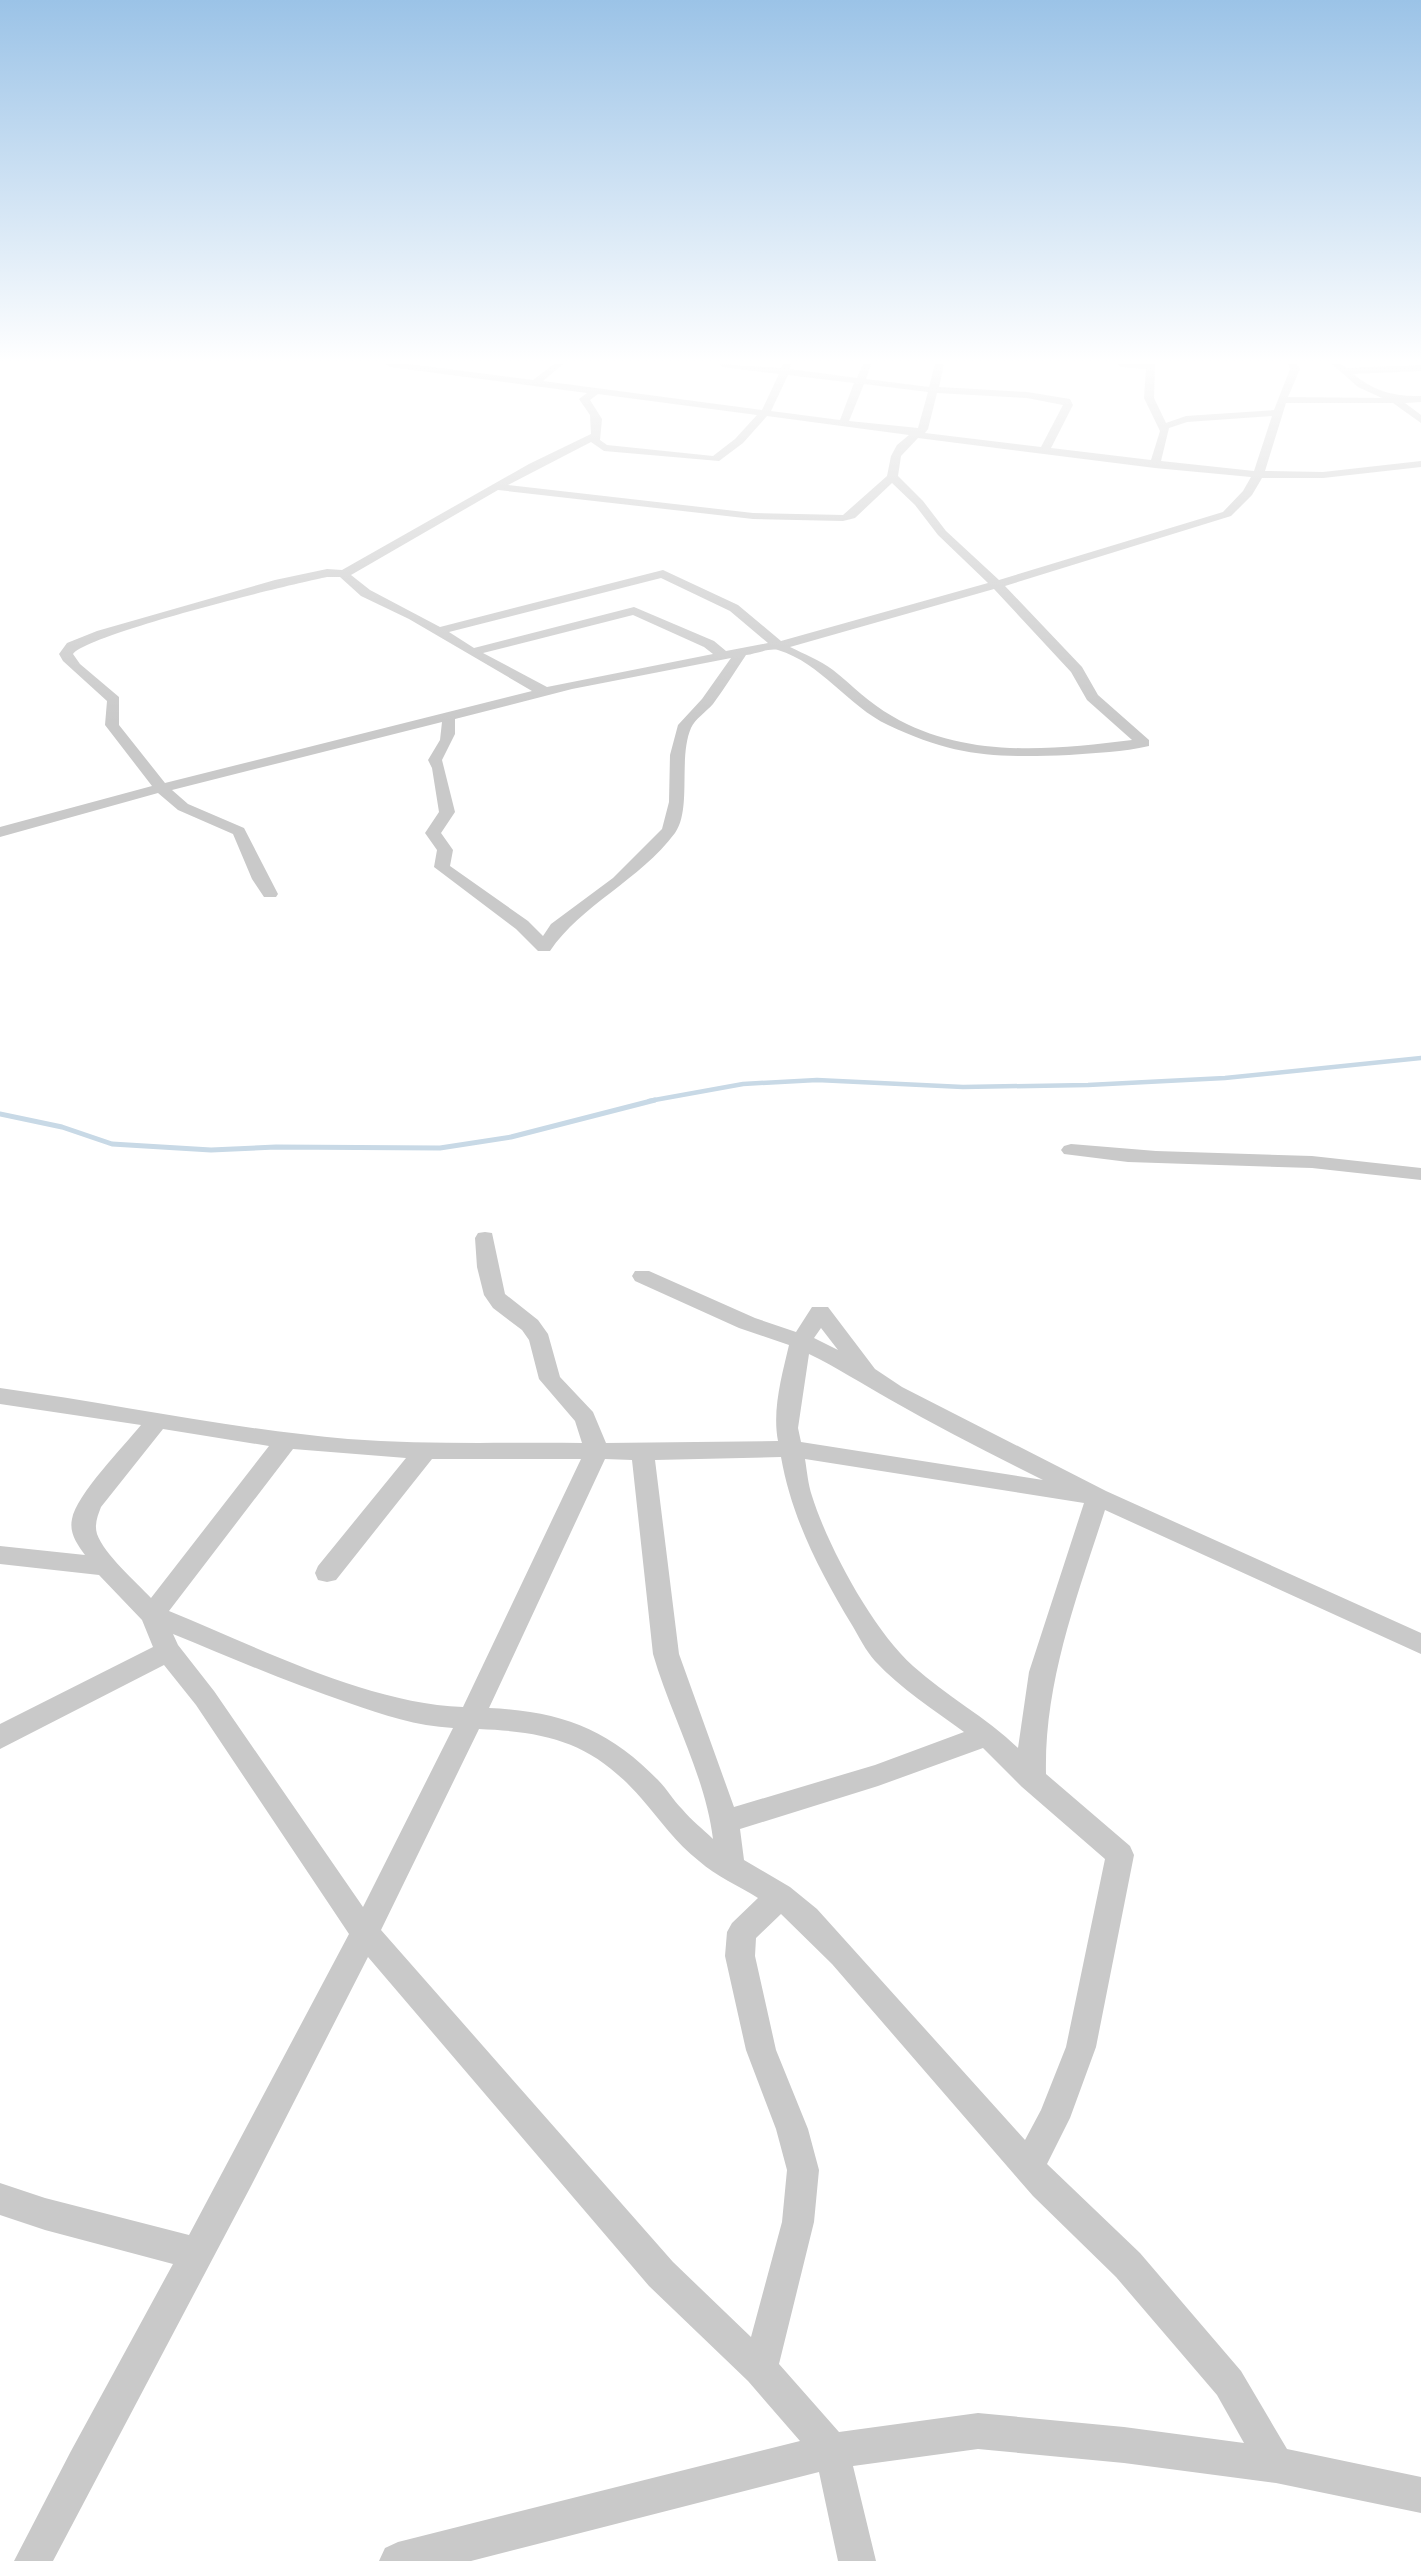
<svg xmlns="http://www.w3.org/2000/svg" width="1421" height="2561" font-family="Poppins,sans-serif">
<rect width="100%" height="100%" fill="#fff"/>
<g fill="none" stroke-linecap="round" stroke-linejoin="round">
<path stroke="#c8d9e6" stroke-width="4.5" d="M 649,1101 L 743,1084 L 817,1080 L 963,1087 L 1088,1085 L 1225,1078 L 1421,1058"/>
<path stroke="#c8d9e6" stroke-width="5" d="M 0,1114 L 62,1127 L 112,1144 L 211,1150 L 276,1147 L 440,1148 L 511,1137 L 655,1100"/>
<g fill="#c9c9c9" fill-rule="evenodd">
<path d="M 386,364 L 409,364 L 533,380 L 554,364 L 563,364 L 543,381 L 762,410 L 779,374 L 723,367 L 719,364 L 781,368 L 783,364 L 791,364 L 790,369 L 857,378 L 863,364 L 871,364 L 866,379 L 929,387 L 935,364 L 944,364 L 939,387 L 1027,392 L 1070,399 L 1073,405 L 1051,448 L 1151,460 L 1160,431 L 1144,398 L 1146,369 L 1121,367 L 1117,364 L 1155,364 L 1154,398 L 1166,423 L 1186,416 L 1274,410 L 1290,369 L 1288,364 L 1296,364 L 1300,369 L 1288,397 L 1382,398 L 1358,387 L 1332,364 L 1341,364 L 1347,368 L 1421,365 L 1421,371 L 1353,374 C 1374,391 1394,397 1421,396 L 1421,402 L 1405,403 L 1421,415 L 1421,423 L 1393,403 L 1286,403 L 1265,471 L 1323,472 L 1421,461 L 1421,467 L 1323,478 L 1262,478 L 1252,495 L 1231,516 L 1005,586 L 1082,667 L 1098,695 L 1149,740 L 1149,746 C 1123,752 1096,753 1069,755 C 997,758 955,757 888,725 C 848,706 821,663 778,650 C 769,648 755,654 746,655 C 735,671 725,688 713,704 C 706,712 695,719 691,728 C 678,758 692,809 675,833 C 640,880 581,905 550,951 L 538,951 L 516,929 L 434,867 L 437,850 L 425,833 L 439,812 L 432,768 L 428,760 L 440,740 L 442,722 L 172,790 L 188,804 L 244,828 L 278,894 L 276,897 L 264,897 L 252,879 L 233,834 L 178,810 L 158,793 L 0,837 L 0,827 L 152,786 L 105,725 L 107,701 L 63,661 L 59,654 L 67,643 L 97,631 L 275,580 L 327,569 L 342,570 L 529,464 L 591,434 L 590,415 L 579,399 L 587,393 L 390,367 ZM 788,375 L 854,383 L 840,420 L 771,411 ZM 864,384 L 928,392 L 918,428 L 849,421 ZM 937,393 L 1027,398 L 1063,405 L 1041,447 L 925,433 L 928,429 ZM 598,394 L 757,415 L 735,439 L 713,456 L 607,445 L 600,440 L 602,419 L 590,400 ZM 767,416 L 909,435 L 897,445 L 891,456 L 887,476 L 843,515 L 753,513 L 508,485 L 591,442 L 604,451 L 719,461 L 743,443 ZM 1272,416 L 1254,471 L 1161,461 L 1169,428 L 1187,422 ZM 918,438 L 1155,468 L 1251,477 L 1243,491 L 1223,512 L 999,580 L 946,531 L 923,501 L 898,476 L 901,456 ZM 892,483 L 915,505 L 938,535 L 988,583 L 781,641 L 738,605 L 663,570 L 440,627 L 370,590 L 351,575 L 498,490 L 753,519 L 843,521 L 855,518 ZM 327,577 L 340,577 L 361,596 L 409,619 L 532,691 L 165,783 L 119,725 L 119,697 L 80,664 L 73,654 C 87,634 291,584 327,577 ZM 661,578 L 730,611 L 768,643 L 726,651 L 714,641 L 634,607 L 474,648 L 449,632 ZM 994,589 L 1071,672 L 1087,700 L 1132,740 C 1052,750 965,759 892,716 C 869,703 853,686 833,670 C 820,660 804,654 790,647 ZM 633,615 L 704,647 L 713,654 L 547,687 L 483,653 ZM 731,658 L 702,699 L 678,725 L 670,755 L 669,802 L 662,829 L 613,878 L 551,924 L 543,936 L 528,921 L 450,866 L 453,850 L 441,833 L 455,812 L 442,760 L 455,734 L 455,719 L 572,689 Z"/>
<path d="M 1071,1144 L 1156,1151 L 1312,1156 L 1421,1168 L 1421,1180 L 1312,1168 L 1128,1162 L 1064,1154 L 1061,1150 L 1064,1146 Z"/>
<path d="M 485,1232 L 492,1233 L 505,1294 L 538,1320 L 548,1334 L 560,1377 L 593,1412 L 606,1443 L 778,1441 C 772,1410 782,1375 789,1345 L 739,1328 L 635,1281 L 632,1276 L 635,1271 L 649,1271 L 755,1318 L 796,1332 L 812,1307 L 828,1307 L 875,1369 L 902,1387 L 1106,1491 L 1421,1633 L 1421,1654 L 1105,1510 C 1077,1597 1044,1682 1046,1774 L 1130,1846 L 1134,1855 L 1096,2047 L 1070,2118 L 1047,2164 L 1140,2253 L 1241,2371 L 1287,2449 L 1421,2477 L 1421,2513 L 1276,2483 L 1124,2463 L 978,2449 L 853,2466 L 876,2561 L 838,2561 L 819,2472 L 471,2561 L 379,2561 L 385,2548 L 398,2542 L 800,2441 L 748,2381 L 649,2286 L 368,1957 L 251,2186 L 53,2561 L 14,2561 L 71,2451 L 173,2264 L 45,2230 L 0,2215 L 0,2183 L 45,2198 L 189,2235 L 349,1934 L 196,1705 L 164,1665 L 0,1749 L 0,1724 L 153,1647 L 142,1620 L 99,1575 L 0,1564 L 0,1546 L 85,1555 C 77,1544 69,1533 72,1519 C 76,1495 124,1446 141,1425 L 0,1404 L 0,1388 C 117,1404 231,1429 348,1439 C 426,1445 504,1442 582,1443 L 575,1421 L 539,1379 L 529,1340 L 522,1330 L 493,1308 L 484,1295 L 477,1267 L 475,1238 L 478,1233 ZM 821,1328 L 838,1350 L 814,1338 ZM 809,1354 C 838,1368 862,1384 889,1399 C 940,1428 991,1454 1043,1480 L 801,1442 L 798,1428 ZM 163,1429 L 269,1446 L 151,1598 C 136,1582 104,1554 97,1534 C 94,1524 98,1515 101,1507 ZM 293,1449 L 406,1458 L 318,1566 L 315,1573 L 318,1580 L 327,1582 L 336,1580 L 432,1459 L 581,1459 L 463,1707 C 366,1703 260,1648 169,1611 ZM 781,1457 C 792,1519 820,1572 852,1625 C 859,1637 866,1651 875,1661 C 901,1689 934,1710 964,1732 L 875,1765 L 734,1807 L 679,1654 L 655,1460 ZM 605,1459 L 632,1460 L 653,1654 C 671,1716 705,1775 713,1839 C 703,1829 691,1820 682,1809 C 673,1800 667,1789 658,1780 C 609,1729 560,1711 489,1708 ZM 805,1459 L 1084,1503 L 1029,1672 L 1018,1748 C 986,1717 946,1696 913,1666 C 873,1630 828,1547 812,1496 C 808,1484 807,1471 805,1459 ZM 173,1634 C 232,1658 289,1683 349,1703 C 384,1715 416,1726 453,1728 L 363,1907 L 214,1691 L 178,1645 ZM 479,1729 C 550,1732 593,1743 641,1798 C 660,1820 676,1843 699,1861 C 716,1876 739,1886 758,1898 L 732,1923 L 727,1932 L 725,1956 L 746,2050 L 776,2129 L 787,2170 L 782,2222 L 751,2337 L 673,2262 L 381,1930 ZM 983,1748 L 1022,1787 L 1105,1859 L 1066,2047 L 1041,2110 L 1025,2140 L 817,1909 L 790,1887 L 744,1860 L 740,1829 L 878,1786 ZM 781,1914 L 832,1964 L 1033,2196 L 1116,2277 L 1217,2395 L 1244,2443 L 1124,2427 L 978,2413 L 839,2432 L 779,2364 L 814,2222 L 819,2170 L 808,2129 L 776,2050 L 755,1956 L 756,1938 Z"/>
</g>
</g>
<linearGradient id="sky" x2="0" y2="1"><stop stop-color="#9bc3e7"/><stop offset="0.5" stop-color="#fff"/><stop offset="1" stop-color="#fff" stop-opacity="0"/></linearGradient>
<rect width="1421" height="722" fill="url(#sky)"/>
</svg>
